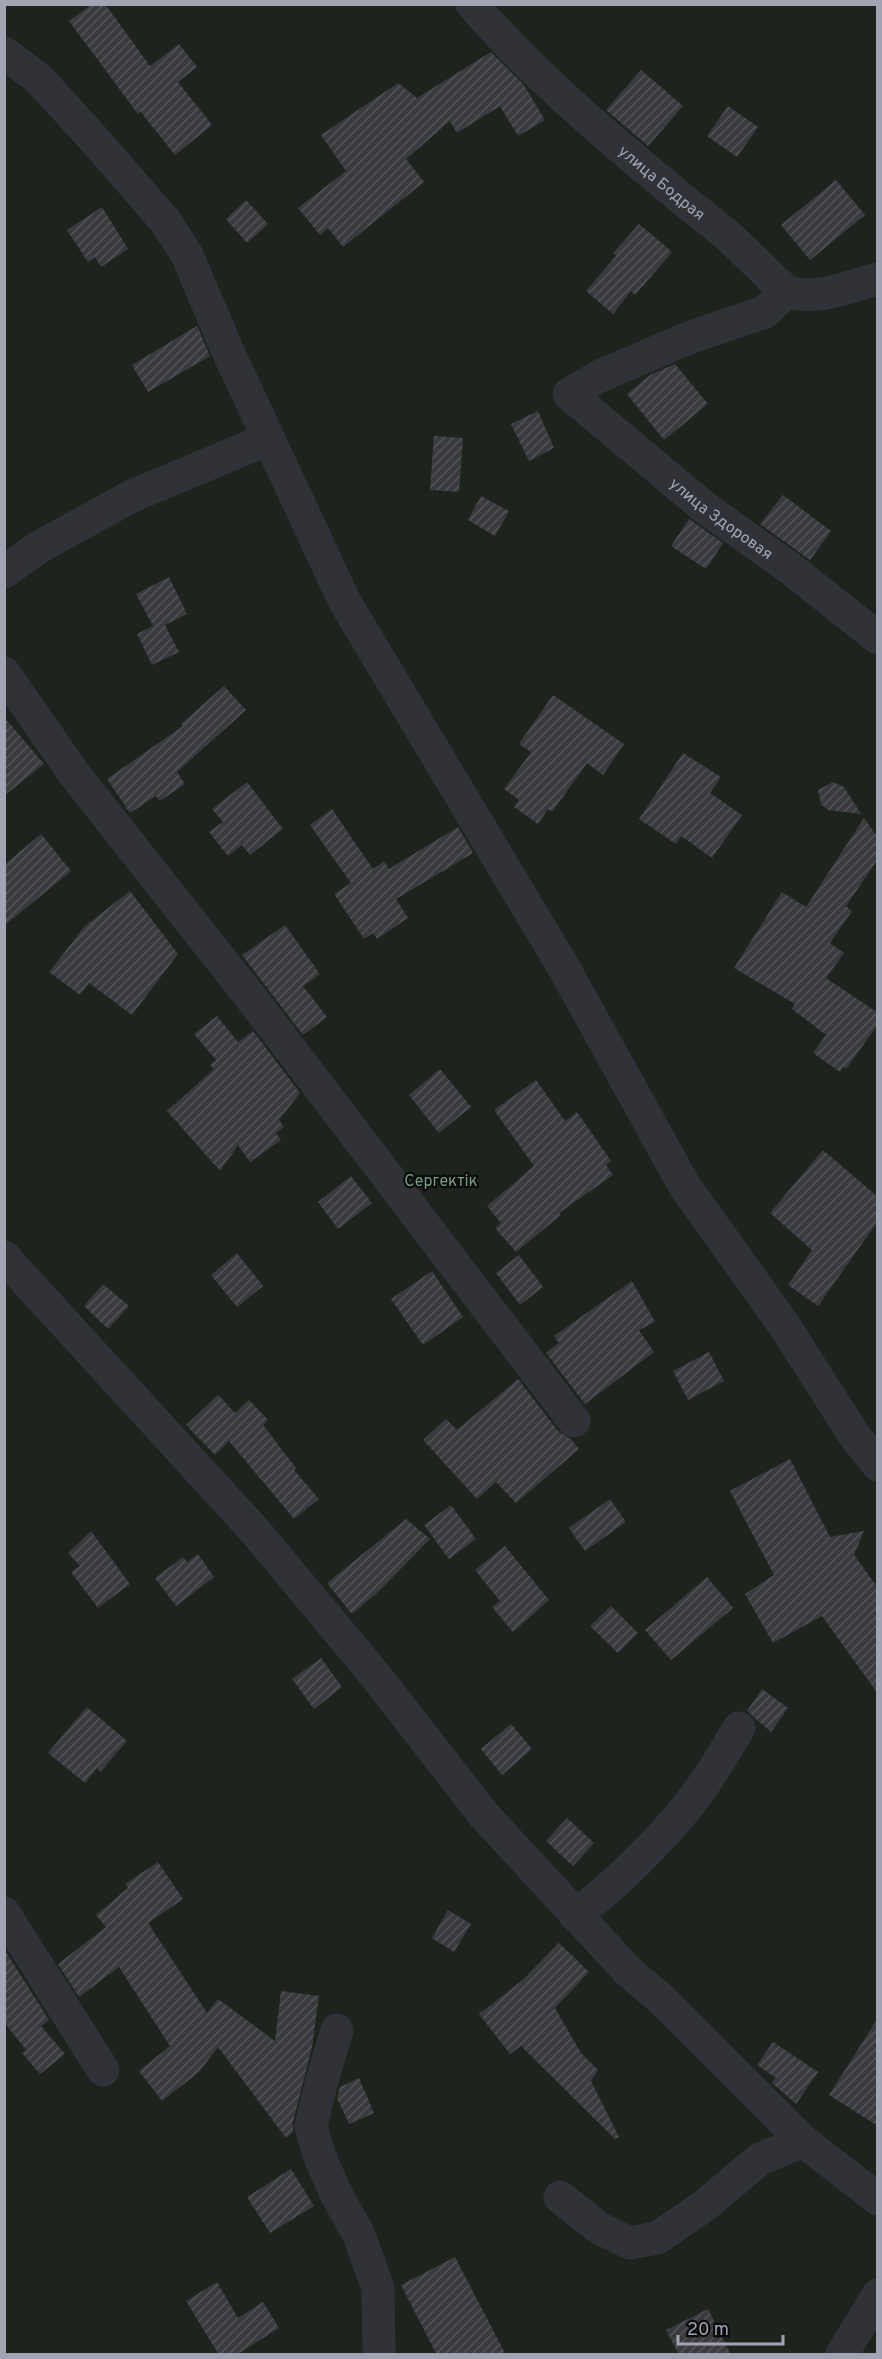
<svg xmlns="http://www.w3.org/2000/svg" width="882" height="2359" font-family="Overpass,sans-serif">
<defs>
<pattern id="building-hatch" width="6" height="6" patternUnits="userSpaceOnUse" patternTransform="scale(1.5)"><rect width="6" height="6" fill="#3a3a3f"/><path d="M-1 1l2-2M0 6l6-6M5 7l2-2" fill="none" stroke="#535458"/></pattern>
</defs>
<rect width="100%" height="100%" fill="#101012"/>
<rect fill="#1d241e" x="5" y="5" width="872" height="2349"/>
<g fill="url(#building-hatch)">
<path d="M 92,4 L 105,4 L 150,66 L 179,44 L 197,67 L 178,82 L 212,125 L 175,155 L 140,111 L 138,114 L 69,21 Z"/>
<path d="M 491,52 L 524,85 L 545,120 L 518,136 L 500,106 L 457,133 L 450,121 L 406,159 L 424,182 L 343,247 L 328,228 L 320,235 L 298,208 L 346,171 L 321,135 L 398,83 L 417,98 Z"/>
<path d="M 641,70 L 683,106 L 648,146 L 606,110 Z"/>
<path d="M 728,106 L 758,127 L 737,157 L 707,136 Z"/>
<path d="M 836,180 L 865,215 L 810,260 L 781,225 Z"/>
<path d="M 246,200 L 268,224 L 247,243 L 226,219 Z"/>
<path d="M 102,207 L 128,249 L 101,267 L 95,257 L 88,262 L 67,230 Z"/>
<path d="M 639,224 L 672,252 L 635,295 L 631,291 L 613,314 L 586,291 L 616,256 L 613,253 Z"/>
<path d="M 197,326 L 210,356 L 148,392 L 132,365 Z"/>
<path d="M 675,364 L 708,404 L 664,440 L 627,394 L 650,375 Z"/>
<path d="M 538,411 L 554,448 L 529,461 L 511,424 Z"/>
<path d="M 434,436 L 463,438 L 459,492 L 430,490 Z"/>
<path d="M 783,495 L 831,531 L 810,560 L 760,524 Z"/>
<path d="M 481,496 L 509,511 L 495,536 L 468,520 Z"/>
<path d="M 689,519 L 723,543 L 706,569 L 671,546 Z"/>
<path d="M 169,577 L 187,614 L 165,625 L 179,652 L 152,665 L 137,634 L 153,626 L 136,594 Z"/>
<path d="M 224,686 L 246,710 L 177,772 L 185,784 L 160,801 L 156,796 L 130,813 L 107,779 L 183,726 L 181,724 Z"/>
<path d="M 553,695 L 624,744 L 603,775 L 587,763 L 552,812 L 548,809 L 538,824 L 514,807 L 519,800 L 504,789 L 531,752 L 519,744 Z"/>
<path d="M 4,717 L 44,764 L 4,796 Z"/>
<path d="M 683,753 L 721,777 L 710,793 L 742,815 L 712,858 L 681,836 L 676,844 L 639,819 Z"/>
<path d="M 247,782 L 283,829 L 250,855 L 242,845 L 228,856 L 209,832 L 223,822 L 212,809 Z"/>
<path d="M 833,782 L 844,787 L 861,814 L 828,810 L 821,804 L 818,790 Z"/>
<path d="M 332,809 L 373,869 L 384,861 L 389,869 L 458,827 L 473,853 L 396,899 L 408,918 L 377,939 L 373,933 L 364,939 L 334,894 L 351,883 L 310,825 Z"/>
<path d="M 864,818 L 878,838 L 878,859 L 846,906 L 852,911 L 830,943 L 844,953 L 826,978 L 878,1013 L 878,1024 L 846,1069 L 843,1067 L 840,1072 L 813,1053 L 826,1035 L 792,1009 L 795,1004 L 734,968 L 782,892 L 806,907 Z"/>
<path d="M 41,834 L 71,871 L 4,926 L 4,865 Z"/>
<path d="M 130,891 L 178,954 L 132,1015 L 89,983 L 80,995 L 49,972 L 85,926 Z"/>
<path d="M 285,925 L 320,974 L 303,986 L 327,1017 L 303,1035 L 242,955 Z"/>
<path d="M 217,1016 L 238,1042 L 253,1031 L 300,1093 L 279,1120 L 284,1127 L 276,1133 L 281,1140 L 250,1162 L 238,1145 L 220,1171 L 167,1111 L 214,1069 L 210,1065 L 216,1060 L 194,1034 Z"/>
<path d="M 440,1069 L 471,1107 L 439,1133 L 409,1095 Z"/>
<path d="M 536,1080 L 565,1121 L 577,1112 L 611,1161 L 606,1165 L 613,1175 L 559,1213 L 561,1215 L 516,1252 L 495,1228 L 501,1223 L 487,1206 L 534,1166 L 494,1110 Z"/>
<path d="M 823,1150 L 878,1197 L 878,1221 L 818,1306 L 788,1285 L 812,1250 L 770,1213 Z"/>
<path d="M 351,1176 L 372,1203 L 338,1229 L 318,1202 Z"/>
<path d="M 237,1253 L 263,1286 L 237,1307 L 211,1275 Z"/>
<path d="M 519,1255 L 543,1287 L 520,1305 L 496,1273 Z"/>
<path d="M 432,1271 L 463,1317 L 423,1345 L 391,1299 Z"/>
<path d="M 632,1281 L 655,1322 L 639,1330 L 654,1352 L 585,1404 L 546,1353 L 559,1343 L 554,1336 Z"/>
<path d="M 103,1284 L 129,1306 L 108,1329 L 84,1306 Z"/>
<path d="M 709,1352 L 724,1381 L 688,1400 L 673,1371 Z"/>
<path d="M 518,1379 L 559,1432 L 571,1439 L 579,1449 L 516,1503 L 496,1482 L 477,1499 L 423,1440 L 446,1419 L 457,1430 Z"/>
<path d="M 218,1395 L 235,1413 L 249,1400 L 268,1420 L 263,1425 L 296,1468 L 294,1470 L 319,1499 L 294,1519 L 229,1441 L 215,1455 L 186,1425 Z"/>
<path d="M 790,1459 L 830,1537 L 864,1531 L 854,1555 L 878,1588 L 878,1694 L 822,1616 L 773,1643 L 745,1594 L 774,1575 L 730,1491 Z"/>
<path d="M 610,1499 L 626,1522 L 585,1551 L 569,1528 Z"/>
<path d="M 451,1505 L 476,1539 L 449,1559 L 424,1525 Z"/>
<path d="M 406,1519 L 430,1539 L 379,1591 L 352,1614 L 327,1583 Z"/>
<path d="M 91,1531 L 130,1584 L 98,1608 L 71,1572 L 80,1566 L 68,1553 Z"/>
<path d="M 505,1546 L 549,1600 L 513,1632 L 492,1607 L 500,1601 L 475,1570 Z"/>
<path d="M 198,1554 L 214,1577 L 176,1606 L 155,1578 L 183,1557 L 187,1562 Z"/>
<path d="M 707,1577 L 733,1608 L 671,1660 L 645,1630 Z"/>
<path d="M 611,1606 L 638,1633 L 618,1653 L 590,1626 Z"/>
<path d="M 321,1658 L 342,1687 L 314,1709 L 292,1679 Z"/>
<path d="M 762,1689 L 788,1708 L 771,1732 L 747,1711 Z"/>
<path d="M 87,1707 L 127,1741 L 100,1772 L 97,1768 L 85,1783 L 48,1753 Z"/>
<path d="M 511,1724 L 532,1749 L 502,1775 L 481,1749 Z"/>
<path d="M 567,1818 L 594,1843 L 573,1866 L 546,1841 Z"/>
<path d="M 158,1862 L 183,1899 L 148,1923 L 207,2013 L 218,1999 L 275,2041 L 281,1991 L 319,1996 L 312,2047 L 293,2122 L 293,2132 L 286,2138 L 218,2047 L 199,2072 L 162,2101 L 139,2071 L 170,2046 L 119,1967 L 79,1997 L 58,1964 L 106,1927 L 96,1915 L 128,1888 L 125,1884 Z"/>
<path d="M 448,1910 L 471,1924 L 454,1952 L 432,1938 Z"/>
<path d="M 559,1943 L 589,1972 L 555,2008 L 581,2053 L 598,2070 L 591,2081 L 619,2137 L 615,2139 L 521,2046 L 510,2054 L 479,2014 L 524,1979 Z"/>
<path d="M 4,1949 L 49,2020 L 41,2026 L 65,2054 L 40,2074 L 22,2053 L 26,2050 L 4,2022 Z"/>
<path d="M 878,2018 L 878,2126 L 829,2095 Z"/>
<path d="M 773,2042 L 818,2072 L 796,2104 L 772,2083 L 776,2078 L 757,2065 Z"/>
<path d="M 359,2078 L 374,2113 L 349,2124 L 337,2098 L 340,2087 Z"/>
<path d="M 291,2169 L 314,2206 L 270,2233 L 247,2197 Z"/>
<path d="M 455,2257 L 506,2355 L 437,2355 L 401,2285 Z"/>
<path d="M 217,2282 L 238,2318 L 263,2302 L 279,2328 L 236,2355 L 219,2355 L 186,2301 Z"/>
<path d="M 708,2309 L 731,2355 L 679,2355 L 666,2330 Z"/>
</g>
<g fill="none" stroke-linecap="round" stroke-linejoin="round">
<g stroke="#313237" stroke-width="33">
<path id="s1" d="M 472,4 C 531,72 600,131 669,188 C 688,205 710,220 729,237 C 739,245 783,291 789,292 C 817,301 850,286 878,279"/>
<path d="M 4,53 L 38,78 L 92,137 L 166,222 L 187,255 L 230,356 L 345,602 L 564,968 L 684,1185 L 784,1325 L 854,1435 L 878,1465"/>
<path id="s2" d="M 785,292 L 765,312 L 691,337 L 600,376 L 569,394 L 704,507 L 791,569 L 878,638"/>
<path d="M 4,572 L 39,547 L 132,496 L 268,439"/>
<path d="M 4,673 L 75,775 L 252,999 L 574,1421"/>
<path d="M 4,1257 L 255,1531 L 375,1675 L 484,1815 L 628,1971 L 660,1998 L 803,2141"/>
<path d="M 4,1913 L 103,2070"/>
<path d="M 575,1915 C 616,1885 659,1842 691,1802 C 709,1779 724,1753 739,1728"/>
<path d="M 337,2030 L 321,2084 L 311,2126 L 318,2152 L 335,2192 L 359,2235 L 378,2288 L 379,2354"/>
<path d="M 560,2197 L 599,2228 L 630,2243 L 657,2238 L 704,2206 L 760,2159 L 803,2141 L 878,2199"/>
<path d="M 842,2354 L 878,2295"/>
</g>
</g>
<g text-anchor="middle" stroke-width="4.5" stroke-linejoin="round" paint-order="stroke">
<g font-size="16" fill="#a1a5b3" stroke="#0b0b0d">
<text dy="6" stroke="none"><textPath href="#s1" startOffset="261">улица Бодрая</textPath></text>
<text dy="6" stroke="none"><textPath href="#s2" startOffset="438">улица Здоровая</textPath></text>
</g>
<g font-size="16" fill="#779f7e" stroke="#0b0b0d">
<text x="441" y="1186">Сергектік</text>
</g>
</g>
<rect width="882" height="2359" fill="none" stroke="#a1a5b3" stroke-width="12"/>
<path d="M678 2335v9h105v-9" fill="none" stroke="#a1a5b3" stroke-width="3"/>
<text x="687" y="2335" font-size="18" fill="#a1a5b3" stroke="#0b0b0d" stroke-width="4.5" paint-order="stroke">20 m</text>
</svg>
